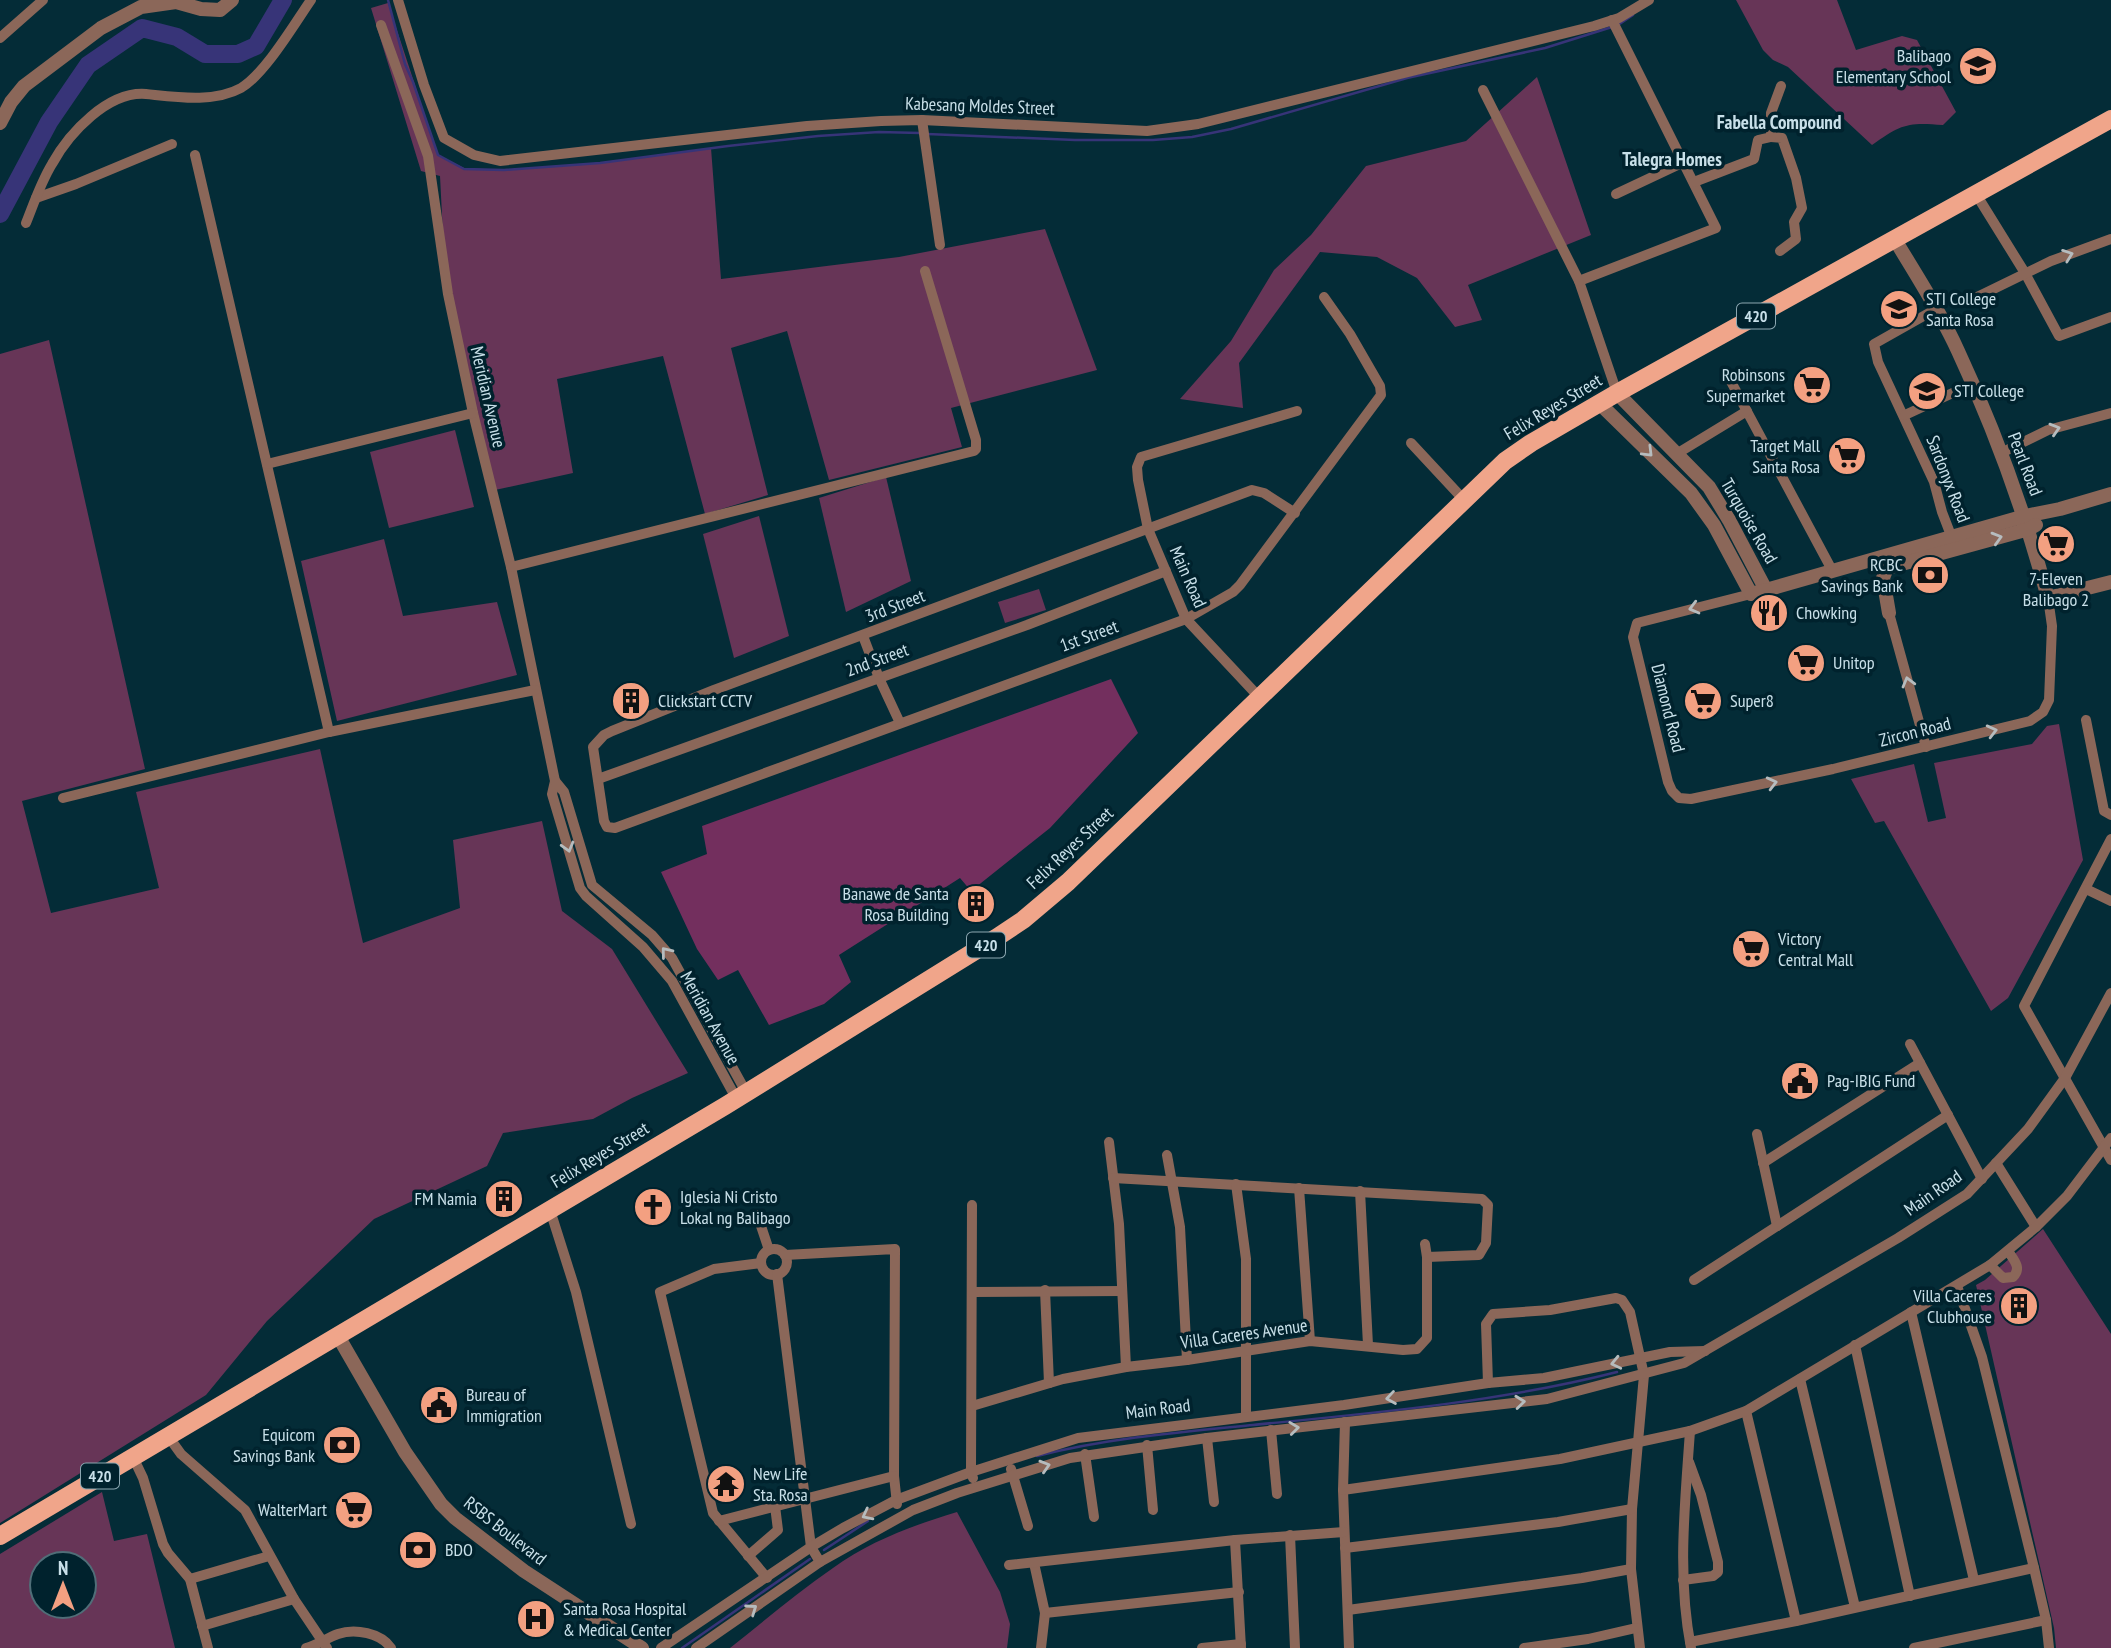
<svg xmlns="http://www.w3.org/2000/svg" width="2111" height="1648" font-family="'PT Sans Narrow',sans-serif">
<rect width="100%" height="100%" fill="#042c37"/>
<g fill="#673557" fill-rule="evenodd">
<path d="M 1736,0 L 1837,0 L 1856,50 L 1902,36 L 1917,40 L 1956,112 L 1943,125 C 1908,122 1901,124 1872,145 L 1788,67 L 1773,60 L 1763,50 Z"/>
<path d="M 388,3 L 438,155 L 464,168 L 504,170 L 600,163 L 711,148 L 721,279 L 899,257 L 1045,229 L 1097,370 L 951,408 L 962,447 L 829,480 L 787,331 L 731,348 L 768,495 L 705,514 L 663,356 L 557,379 L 573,473 L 495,490 L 446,294 L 440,176 L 421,171 L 371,8 Z"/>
<path d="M 1537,77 L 1591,235 L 1468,285 L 1482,320 L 1455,327 L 1417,278 L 1377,257 L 1320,252 L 1239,363 L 1243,408 L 1180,399 L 1231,341 L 1274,270 L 1311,235 L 1366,166 L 1466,141 Z"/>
<path d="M 49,340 L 145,769 L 22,801 L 51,913 L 159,888 L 136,792 L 320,749 L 363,943 L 460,908 L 453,840 L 542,821 L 562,911 L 612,949 L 688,1073 L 632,1098 L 593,1119 L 503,1133 L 487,1166 L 374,1219 L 267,1321 L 206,1395 L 0,1523 L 0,354 Z"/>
<path d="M 455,430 L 474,507 L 389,528 L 370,452 Z"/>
<path d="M 886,477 L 911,581 L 846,612 L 819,498 Z"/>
<path d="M 759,516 L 789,636 L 734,658 L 703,534 Z"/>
<path d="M 384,539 L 403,616 L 497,602 L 517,675 L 337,721 L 301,561 Z"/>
<path d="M 1039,589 L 1046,610 L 1005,623 L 998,602 Z"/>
<path d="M 2059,724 L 2083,860 L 2008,998 L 1991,1011 L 1884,821 L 1875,823 L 1851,779 L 1914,764 L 1928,822 L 1946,818 L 1934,763 L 2032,744 L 2047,726 Z"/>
<path d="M 2043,1229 L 2111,1334 L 2111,1648 L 2056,1648 L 2054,1628 L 1976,1285 L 1985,1280 Z"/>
<path d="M 102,1492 L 114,1541 L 147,1534 L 175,1648 L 0,1648 L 0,1554 ZM 84,1564 L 84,1606 L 42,1606 L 42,1564 Z"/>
<path d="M 957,1512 L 1000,1592 L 1010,1624 L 1007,1648 L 730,1648 C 764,1621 797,1593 833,1568 C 870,1541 914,1525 957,1512 Z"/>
</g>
<path fill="#732f5e" d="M 1111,679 L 1138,733 L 1050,828 L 971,891 L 960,878 L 839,955 L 851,982 L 824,1004 L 769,1025 L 738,970 L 718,980 L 697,949 L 661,872 L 707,854 L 702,826 Z"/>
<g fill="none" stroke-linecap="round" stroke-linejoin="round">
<g stroke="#373478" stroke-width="2.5">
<path d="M 388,0 L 405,64 L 413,82 L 438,155 L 464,169 L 504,170 L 600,163 L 728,146 L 818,136 L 879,132 L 920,133"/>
<path d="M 1618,25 L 1633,15"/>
<path d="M 927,134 L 1075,140 L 1153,140 L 1192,137 L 1231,129 L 1407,78 L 1545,48 L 1612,27"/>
<path d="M 1037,1456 C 1108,1438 1181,1432 1253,1425 C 1374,1413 1499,1402 1617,1372"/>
<path d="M 824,1550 L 868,1521"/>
<path d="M 682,1648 L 810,1559"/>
</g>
<path stroke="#373478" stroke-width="18" d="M 0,214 L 49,122 L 88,65 L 142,28 L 177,37 L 205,54 L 238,54 L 256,46 L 283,0"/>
<g stroke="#8b6759" stroke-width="10">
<path d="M 398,0 L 424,85 L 444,138 L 474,155 L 500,161 L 807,126 L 881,121 L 922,120 L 1147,131 L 1198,124 L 1594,26 L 1619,18 L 1649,0"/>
<path d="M 1612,20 L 1716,228 L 1579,281 L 1617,393"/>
<path d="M 381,25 L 428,156 L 448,294 L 473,413 L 511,567 L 555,781 L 552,794 L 580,888 L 586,896 L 643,947 L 672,981 L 736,1098"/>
<path d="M 0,38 L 43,0"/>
<path d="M 1483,90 L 1579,281"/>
<path d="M 922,120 L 940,245"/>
<path d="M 1771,137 L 1782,138 L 1796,178 L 1802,208 L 1794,222 L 1796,239 L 1780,251"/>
<path d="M 195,155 L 329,732"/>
<path d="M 1694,182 L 1754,159 L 1758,140 L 1771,137 L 1771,113 L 1781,86"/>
<path d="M 1616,194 L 1684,162"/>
<path d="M 1976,194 L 2025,273 L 2059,336 L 2111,317"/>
<path d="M 36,198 L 76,184 L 172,144"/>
<path d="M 26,223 C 34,203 41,182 52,164 C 69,133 108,91 146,94 C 176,97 214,103 241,88 C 265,74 295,23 311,0"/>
<path d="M 1971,300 L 2051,261 L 2111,239"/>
<path d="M 1936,309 L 1874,344 L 1878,362 L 1934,482 L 1942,512 L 1952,538"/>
<path d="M 1728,376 L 1832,570"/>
<path d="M 1905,415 L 1972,384"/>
<path d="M 1411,443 L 1464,500"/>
<path d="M 1678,453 L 1747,411"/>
<path d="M 2001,453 L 2048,430 L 2111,413"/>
<path d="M 267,464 L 473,413"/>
<path d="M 1295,513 L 1264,493 L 1252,490 L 714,690 L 612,731 L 604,735 L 593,747 L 604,821 L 607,827 L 615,828 L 1186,619 L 1233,592 L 1240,585 L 1381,395 L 1380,386 L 1350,334 L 1324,297"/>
<path d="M 511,567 L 974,451 L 976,449 L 976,440 L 925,271"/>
<path d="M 1751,594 L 1637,623 L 1633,637 L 1668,782 L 1672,791 L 1679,798 L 1691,799 L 1833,769 L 2030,721 L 2043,712 L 2049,700 L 2052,626 L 2048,598"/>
<path d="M 1889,613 L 1926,747"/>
<path d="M 863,636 L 879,678 L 900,723"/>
<path d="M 1259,697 L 1186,619 L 1148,529 L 1138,480 L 1137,467 L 1141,457 L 1297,411"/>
<path d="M 2086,720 L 2104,811 L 2111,815"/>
<path d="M 598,779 L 1027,625 L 1166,571"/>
<path d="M 555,781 L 564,792 L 592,885 L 652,935 L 672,958 L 746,1092"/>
<path d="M 63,798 L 329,732 L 535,690"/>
<path d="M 2111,839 L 2024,1006 L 2111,1160"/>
<path d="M 2086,889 L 2111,901"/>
<path d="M 1910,1044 L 1982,1179"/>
<path d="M 1757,1134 L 1777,1226"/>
<path d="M 1109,1142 L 1119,1224 L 1126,1367"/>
<path d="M 1167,1155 L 1180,1227 L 1187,1360"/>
<path d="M 1763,1163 L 1920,1063"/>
<path d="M 1996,1163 L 2036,1227"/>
<path d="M 1113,1178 L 1482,1199 L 1488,1205 L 1486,1243 L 1479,1255 L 1427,1257"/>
<path d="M 1236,1184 L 1246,1259 L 1246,1416"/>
<path d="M 1299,1188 L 1310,1341"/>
<path d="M 1360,1191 L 1368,1345"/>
<path d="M 972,1205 L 971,1472 L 973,1478"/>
<path d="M 550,1210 L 576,1292 L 631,1524"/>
<path d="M 757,1214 L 769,1250"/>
<circle cx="774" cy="1262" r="13"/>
<path d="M 785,1255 L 895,1249 L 894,1476 L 897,1504"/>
<path d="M 761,1263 L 714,1269 L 660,1292 L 713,1513 L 767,1578"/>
<path d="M 1990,1265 L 2003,1278 L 2013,1277 C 2022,1268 2014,1260 2008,1251"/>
<path d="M 777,1274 L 811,1547 L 820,1562"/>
<path d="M 1694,1280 L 1948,1115"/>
<path d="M 1957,1286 L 1982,1357 L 2034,1568 L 2046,1620 L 2049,1648"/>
<path d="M 1045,1290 L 1049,1383"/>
<path d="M 972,1292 L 1122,1291"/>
<path d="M 1911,1312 L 1974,1580"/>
<path d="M 1855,1345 L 1910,1596"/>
<path d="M 1800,1379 L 1855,1607"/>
<path d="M 1488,1383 L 1486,1324 L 1493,1314 L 1550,1310 L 1616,1298 L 1622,1300 L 1630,1312 L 1644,1375 L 1632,1509 L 1631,1569 L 1640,1648"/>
<path d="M 972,1406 L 1063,1379 L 1126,1367 L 1187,1360 L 1310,1341 L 1403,1350 L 1417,1349 L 1427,1338 L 1427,1257 L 1425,1244"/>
<path d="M 1746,1411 L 1796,1621"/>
<path d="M 1345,1422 L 1343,1490 L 1349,1648"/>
<path d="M 1271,1430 L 1277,1494"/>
<path d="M 1690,1431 C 1685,1504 1677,1576 1691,1648"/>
<path d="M 168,1436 L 181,1454 L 245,1510 L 294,1599 L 327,1648"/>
<path d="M 1207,1438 L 1214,1502"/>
<path d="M 1147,1445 L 1153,1510"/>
<path d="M 1085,1454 L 1094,1517"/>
<path d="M 133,1457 L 143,1478 L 163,1544 L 168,1553 L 190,1579 L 208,1648"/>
<path d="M 1011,1469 L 1028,1526"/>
<path d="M 1343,1490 L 1560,1459 L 1690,1431 L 1746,1411 L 1990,1265 L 2036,1227 L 2067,1196 L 2111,1138"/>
<path d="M 719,1521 L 894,1476"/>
<path d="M 1290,1535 L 1295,1648"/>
<path d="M 1235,1540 L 1241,1648"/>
<path d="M 1345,1548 L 1558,1522 L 1632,1509"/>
<path d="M 748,1556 L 778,1530 L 775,1506"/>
<path d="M 1034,1563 L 1045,1613 L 1041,1648"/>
<path d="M 1009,1565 L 1235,1540 L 1344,1532"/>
<path d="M 190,1579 L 269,1556"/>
<path d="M 1683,1580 L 1713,1576 L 1718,1572 L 1718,1562 L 1701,1495 L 1689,1462"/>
<path d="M 1348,1610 L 1582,1578 L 1631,1569"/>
<path d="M 1045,1613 L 1239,1592"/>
<path d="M 202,1626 L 294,1599"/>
<path d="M 1690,1642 L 1796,1621 L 2034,1568"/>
<path d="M 306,1648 C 317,1645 327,1638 338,1634 C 355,1628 381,1633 391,1648"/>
<path d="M 661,1648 L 811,1547 L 843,1528 L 896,1500 L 971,1472 L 1078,1438 L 1344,1405 L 1488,1383 L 1544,1378 L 1670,1352 L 1705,1351"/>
<path d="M 696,1648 L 820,1562 L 913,1510 L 957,1493 L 1070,1458 L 1207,1438 L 1547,1399 L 1684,1363 L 1898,1238 L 1967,1194 L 2028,1129 L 2065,1078 L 2111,993"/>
<path d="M 1202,1648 L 1241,1644"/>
<path d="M 1524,1648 L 1588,1639 L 1636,1628"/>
<path d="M 1914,1648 L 2046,1620"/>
</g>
<g stroke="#8b6759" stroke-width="14">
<path d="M 0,123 L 11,102 L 24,86 L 101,28 L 141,7 L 176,2 L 201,9 L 220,10 L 232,0"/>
<path d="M 1894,238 C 1916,275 1940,311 1958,351 C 1995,430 2025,514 2048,598 L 2111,582"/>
<path d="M 1617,393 L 1709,487 L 1729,520 L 1766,590 L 2025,516 L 2060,509 L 2111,494"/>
<path d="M 1599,403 L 1691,493 L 1714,525 L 1751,594 L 1766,590"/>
<path d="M 1889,613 L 1883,578 L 1887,568 L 2029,529 L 2036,525"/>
<path d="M 338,1336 L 405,1452 L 441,1504 L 455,1518 L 524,1571 L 642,1648"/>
</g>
<path stroke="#f0a58a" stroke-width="18" d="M 0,1536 L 725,1106 L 996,938 L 1023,920 L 1068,882 L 1505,461 L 1531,443 L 1617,393 L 2111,119"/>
</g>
<defs><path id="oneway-chevron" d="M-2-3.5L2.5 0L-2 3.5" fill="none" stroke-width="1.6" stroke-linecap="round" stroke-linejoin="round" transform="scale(1.75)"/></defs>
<g stroke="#b6bcbe">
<use href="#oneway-chevron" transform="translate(2068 255) rotate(-20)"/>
<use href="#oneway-chevron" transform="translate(2055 429) rotate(-17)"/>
<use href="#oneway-chevron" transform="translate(1648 452) rotate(45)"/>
<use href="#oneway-chevron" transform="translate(1997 538) rotate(-16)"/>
<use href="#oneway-chevron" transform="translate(1694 608) rotate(165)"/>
<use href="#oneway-chevron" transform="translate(1908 682) rotate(-105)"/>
<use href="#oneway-chevron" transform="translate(1992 731) rotate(-14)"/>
<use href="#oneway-chevron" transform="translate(1772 783) rotate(-14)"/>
<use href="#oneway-chevron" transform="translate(568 847) rotate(74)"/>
<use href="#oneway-chevron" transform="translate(666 952) rotate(-129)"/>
<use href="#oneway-chevron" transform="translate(1616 1363) rotate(167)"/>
<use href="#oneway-chevron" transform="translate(1391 1398) rotate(171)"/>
<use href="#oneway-chevron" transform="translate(1520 1402) rotate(-6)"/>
<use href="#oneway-chevron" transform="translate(1294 1428) rotate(-7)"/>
<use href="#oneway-chevron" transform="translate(1045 1466) rotate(-17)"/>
<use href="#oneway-chevron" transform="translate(867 1515) rotate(153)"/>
<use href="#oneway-chevron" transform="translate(752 1609) rotate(-35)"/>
</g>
<defs>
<symbol id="school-disc" viewBox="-11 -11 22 22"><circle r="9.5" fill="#f3a081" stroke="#00222d"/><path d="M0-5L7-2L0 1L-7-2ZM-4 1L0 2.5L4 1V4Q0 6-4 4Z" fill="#111"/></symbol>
<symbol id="university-disc" viewBox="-11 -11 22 22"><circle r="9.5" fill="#f3a081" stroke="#00222d"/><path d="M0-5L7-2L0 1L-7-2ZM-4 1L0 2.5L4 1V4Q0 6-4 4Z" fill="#111"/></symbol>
<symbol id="supermarket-disc" viewBox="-11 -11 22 22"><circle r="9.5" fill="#f3a081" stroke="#00222d"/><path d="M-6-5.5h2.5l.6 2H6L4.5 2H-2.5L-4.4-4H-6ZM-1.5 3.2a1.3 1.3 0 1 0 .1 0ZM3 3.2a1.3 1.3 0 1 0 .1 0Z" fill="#111"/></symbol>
<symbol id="bank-disc" viewBox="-11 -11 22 22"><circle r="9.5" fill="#f3a081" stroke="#00222d"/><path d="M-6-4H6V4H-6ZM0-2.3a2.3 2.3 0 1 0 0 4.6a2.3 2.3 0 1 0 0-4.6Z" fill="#111"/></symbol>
<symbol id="restaurant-disc" viewBox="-11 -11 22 22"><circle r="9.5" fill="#f3a081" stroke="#00222d"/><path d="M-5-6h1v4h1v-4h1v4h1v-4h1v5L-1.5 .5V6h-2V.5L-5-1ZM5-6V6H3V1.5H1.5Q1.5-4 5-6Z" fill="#111"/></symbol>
<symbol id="building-disc" viewBox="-11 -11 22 22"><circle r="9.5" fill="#f3a081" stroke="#00222d"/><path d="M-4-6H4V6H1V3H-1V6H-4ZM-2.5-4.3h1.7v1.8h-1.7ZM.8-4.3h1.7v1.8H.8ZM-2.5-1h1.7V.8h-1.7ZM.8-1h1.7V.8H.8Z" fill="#111"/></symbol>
<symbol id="civic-disc" viewBox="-11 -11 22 22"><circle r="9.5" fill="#f3a081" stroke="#00222d"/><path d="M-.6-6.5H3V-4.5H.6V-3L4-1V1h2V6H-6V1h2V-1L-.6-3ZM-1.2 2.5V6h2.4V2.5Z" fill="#111"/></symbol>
<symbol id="church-disc" viewBox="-11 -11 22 22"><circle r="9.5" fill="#f3a081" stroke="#00222d"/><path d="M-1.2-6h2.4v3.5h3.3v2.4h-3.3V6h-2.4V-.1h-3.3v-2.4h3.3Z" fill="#111"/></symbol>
<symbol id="temple-disc" viewBox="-11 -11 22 22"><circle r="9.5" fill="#f3a081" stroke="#00222d"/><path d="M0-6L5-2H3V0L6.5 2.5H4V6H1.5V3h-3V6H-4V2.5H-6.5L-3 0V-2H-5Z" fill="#111"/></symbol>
<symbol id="hospital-disc" viewBox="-11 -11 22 22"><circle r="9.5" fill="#f3a081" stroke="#00222d"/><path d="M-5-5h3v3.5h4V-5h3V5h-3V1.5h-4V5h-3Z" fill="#111"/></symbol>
</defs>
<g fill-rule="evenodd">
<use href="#school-disc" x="1956" y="44" width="44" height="44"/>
<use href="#university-disc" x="1877" y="287" width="44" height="44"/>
<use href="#supermarket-disc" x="1790" y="363" width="44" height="44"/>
<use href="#university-disc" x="1905" y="369" width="44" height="44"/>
<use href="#supermarket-disc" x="1825" y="434" width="44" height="44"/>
<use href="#supermarket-disc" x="2034" y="522" width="44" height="44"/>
<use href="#bank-disc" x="1908" y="553" width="44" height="44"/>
<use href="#restaurant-disc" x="1747" y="591" width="44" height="44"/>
<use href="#supermarket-disc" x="1784" y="641" width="44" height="44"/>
<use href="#building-disc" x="609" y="679" width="44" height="44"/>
<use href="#supermarket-disc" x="1681" y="679" width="44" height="44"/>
<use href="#building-disc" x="954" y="882" width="44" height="44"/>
<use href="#supermarket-disc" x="1729" y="927" width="44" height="44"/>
<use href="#civic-disc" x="1778" y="1059" width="44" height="44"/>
<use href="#building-disc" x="482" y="1177" width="44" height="44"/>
<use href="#church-disc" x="631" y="1185" width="44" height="44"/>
<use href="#building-disc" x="1997" y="1284" width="44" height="44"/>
<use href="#civic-disc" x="417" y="1383" width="44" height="44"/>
<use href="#bank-disc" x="320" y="1423" width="44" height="44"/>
<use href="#temple-disc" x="704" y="1462" width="44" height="44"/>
<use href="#supermarket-disc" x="332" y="1488" width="44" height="44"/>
<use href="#bank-disc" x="396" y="1528" width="44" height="44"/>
<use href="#hospital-disc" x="514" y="1597" width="44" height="44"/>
</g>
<g text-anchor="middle" stroke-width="7" stroke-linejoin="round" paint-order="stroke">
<g fill="#00222d" stroke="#8ca7b1" stroke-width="2">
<rect x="1737" y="303.5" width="38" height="25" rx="5"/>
<rect x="967" y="932.5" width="38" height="25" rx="5"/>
<rect x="81" y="1463.5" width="38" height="25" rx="5"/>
</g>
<g font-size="16" font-weight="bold" fill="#c8e0e9">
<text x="1756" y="322">420</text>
<text x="986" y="951">420</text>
<text x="100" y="1482">420</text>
</g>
<g font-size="18" fill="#c8e0e9" stroke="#00222d" text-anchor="start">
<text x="1951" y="62" text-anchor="end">Balibago<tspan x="1951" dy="21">Elementary School</tspan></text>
<text x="1926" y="305">STI College<tspan x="1926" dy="21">Santa Rosa</tspan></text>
<text x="1785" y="381" text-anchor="end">Robinsons<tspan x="1785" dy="21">Supermarket</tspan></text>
<text x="1954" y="397">STI College</text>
<text x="1820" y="452" text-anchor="end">Target Mall<tspan x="1820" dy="21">Santa Rosa</tspan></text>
<text x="1903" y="571" text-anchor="end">RCBC<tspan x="1903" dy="21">Savings Bank</tspan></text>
<text x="2056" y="585" text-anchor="middle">7-Eleven<tspan x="2056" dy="21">Balibago 2</tspan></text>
<text x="1796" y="619">Chowking</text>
<text x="1833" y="669">Unitop</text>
<text x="658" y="707">Clickstart CCTV</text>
<text x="1730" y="707">Super8</text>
<text x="949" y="900" text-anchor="end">Banawe de Santa<tspan x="949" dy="21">Rosa Building</tspan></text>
<text x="1778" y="945">Victory<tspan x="1778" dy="21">Central Mall</tspan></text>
<text x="1827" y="1087">Pag-IBIG Fund</text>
<text x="680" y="1203">Iglesia Ni Cristo<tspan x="680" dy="21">Lokal ng Balibago</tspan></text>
<text x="477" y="1205" text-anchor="end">FM Namia</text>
<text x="1992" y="1302" text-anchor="end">Villa Caceres<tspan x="1992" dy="21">Clubhouse</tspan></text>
<text x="466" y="1401">Bureau of<tspan x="466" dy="21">Immigration</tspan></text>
<text x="315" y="1441" text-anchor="end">Equicom<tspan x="315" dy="21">Savings Bank</tspan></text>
<text x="753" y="1480">New Life<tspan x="753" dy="21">Sta. Rosa</tspan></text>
<text x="327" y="1516" text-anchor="end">WalterMart</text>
<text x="445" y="1556">BDO</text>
<text x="563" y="1615">Santa Rosa Hospital<tspan x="563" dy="21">&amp; Medical Center</tspan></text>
</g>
<g font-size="18" fill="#c8e0e9" stroke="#00222d">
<text transform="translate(980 106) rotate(2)" y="6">Kabesang Moldes Street</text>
<text transform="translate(488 397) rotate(77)" y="6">Meridian Avenue</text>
<text transform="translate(1553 407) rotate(-31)" y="6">Felix Reyes Street</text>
<text transform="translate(2025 464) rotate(69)" y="6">Pearl Road</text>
<text transform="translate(1948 479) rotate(69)" y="6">Sardonyx Road</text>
<text transform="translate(1749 521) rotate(60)" y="6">Turquoise Road</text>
<text transform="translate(1188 577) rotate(66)" y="6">Main Road</text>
<text transform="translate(895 606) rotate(-21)" y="6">3rd Street</text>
<text transform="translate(1089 636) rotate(-20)" y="6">1st Street</text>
<text transform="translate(877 660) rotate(-20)" y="6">2nd Street</text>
<text transform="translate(1668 708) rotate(76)" y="6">Diamond Road</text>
<text transform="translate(1915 732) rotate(-14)" y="6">Zircon Road</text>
<text transform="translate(1070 848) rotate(-43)" y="6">Felix Reyes Street</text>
<text transform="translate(710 1018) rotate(61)" y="6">Meridian Avenue</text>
<text transform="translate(600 1155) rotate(-31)" y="6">Felix Reyes Street</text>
<text transform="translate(1933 1193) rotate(-35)" y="6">Main Road</text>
<text transform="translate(1244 1334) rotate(-8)" y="6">Villa Caceres Avenue</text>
<text transform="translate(1158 1409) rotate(-7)" y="6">Main Road</text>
<text transform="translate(505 1531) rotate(38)" y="6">RSBS Boulevard</text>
</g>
<g font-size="19" font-weight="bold" fill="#c8e0e9" stroke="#00222d">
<text x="1779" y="129">Fabella Compound</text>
<text x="1672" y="166">Talegra Homes</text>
</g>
</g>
<g transform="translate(63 1585)"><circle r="33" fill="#00222d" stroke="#506e78" stroke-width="2"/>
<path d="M0-5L12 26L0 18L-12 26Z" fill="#f3a081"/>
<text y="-10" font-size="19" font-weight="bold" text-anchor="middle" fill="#c8e0e9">N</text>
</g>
</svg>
